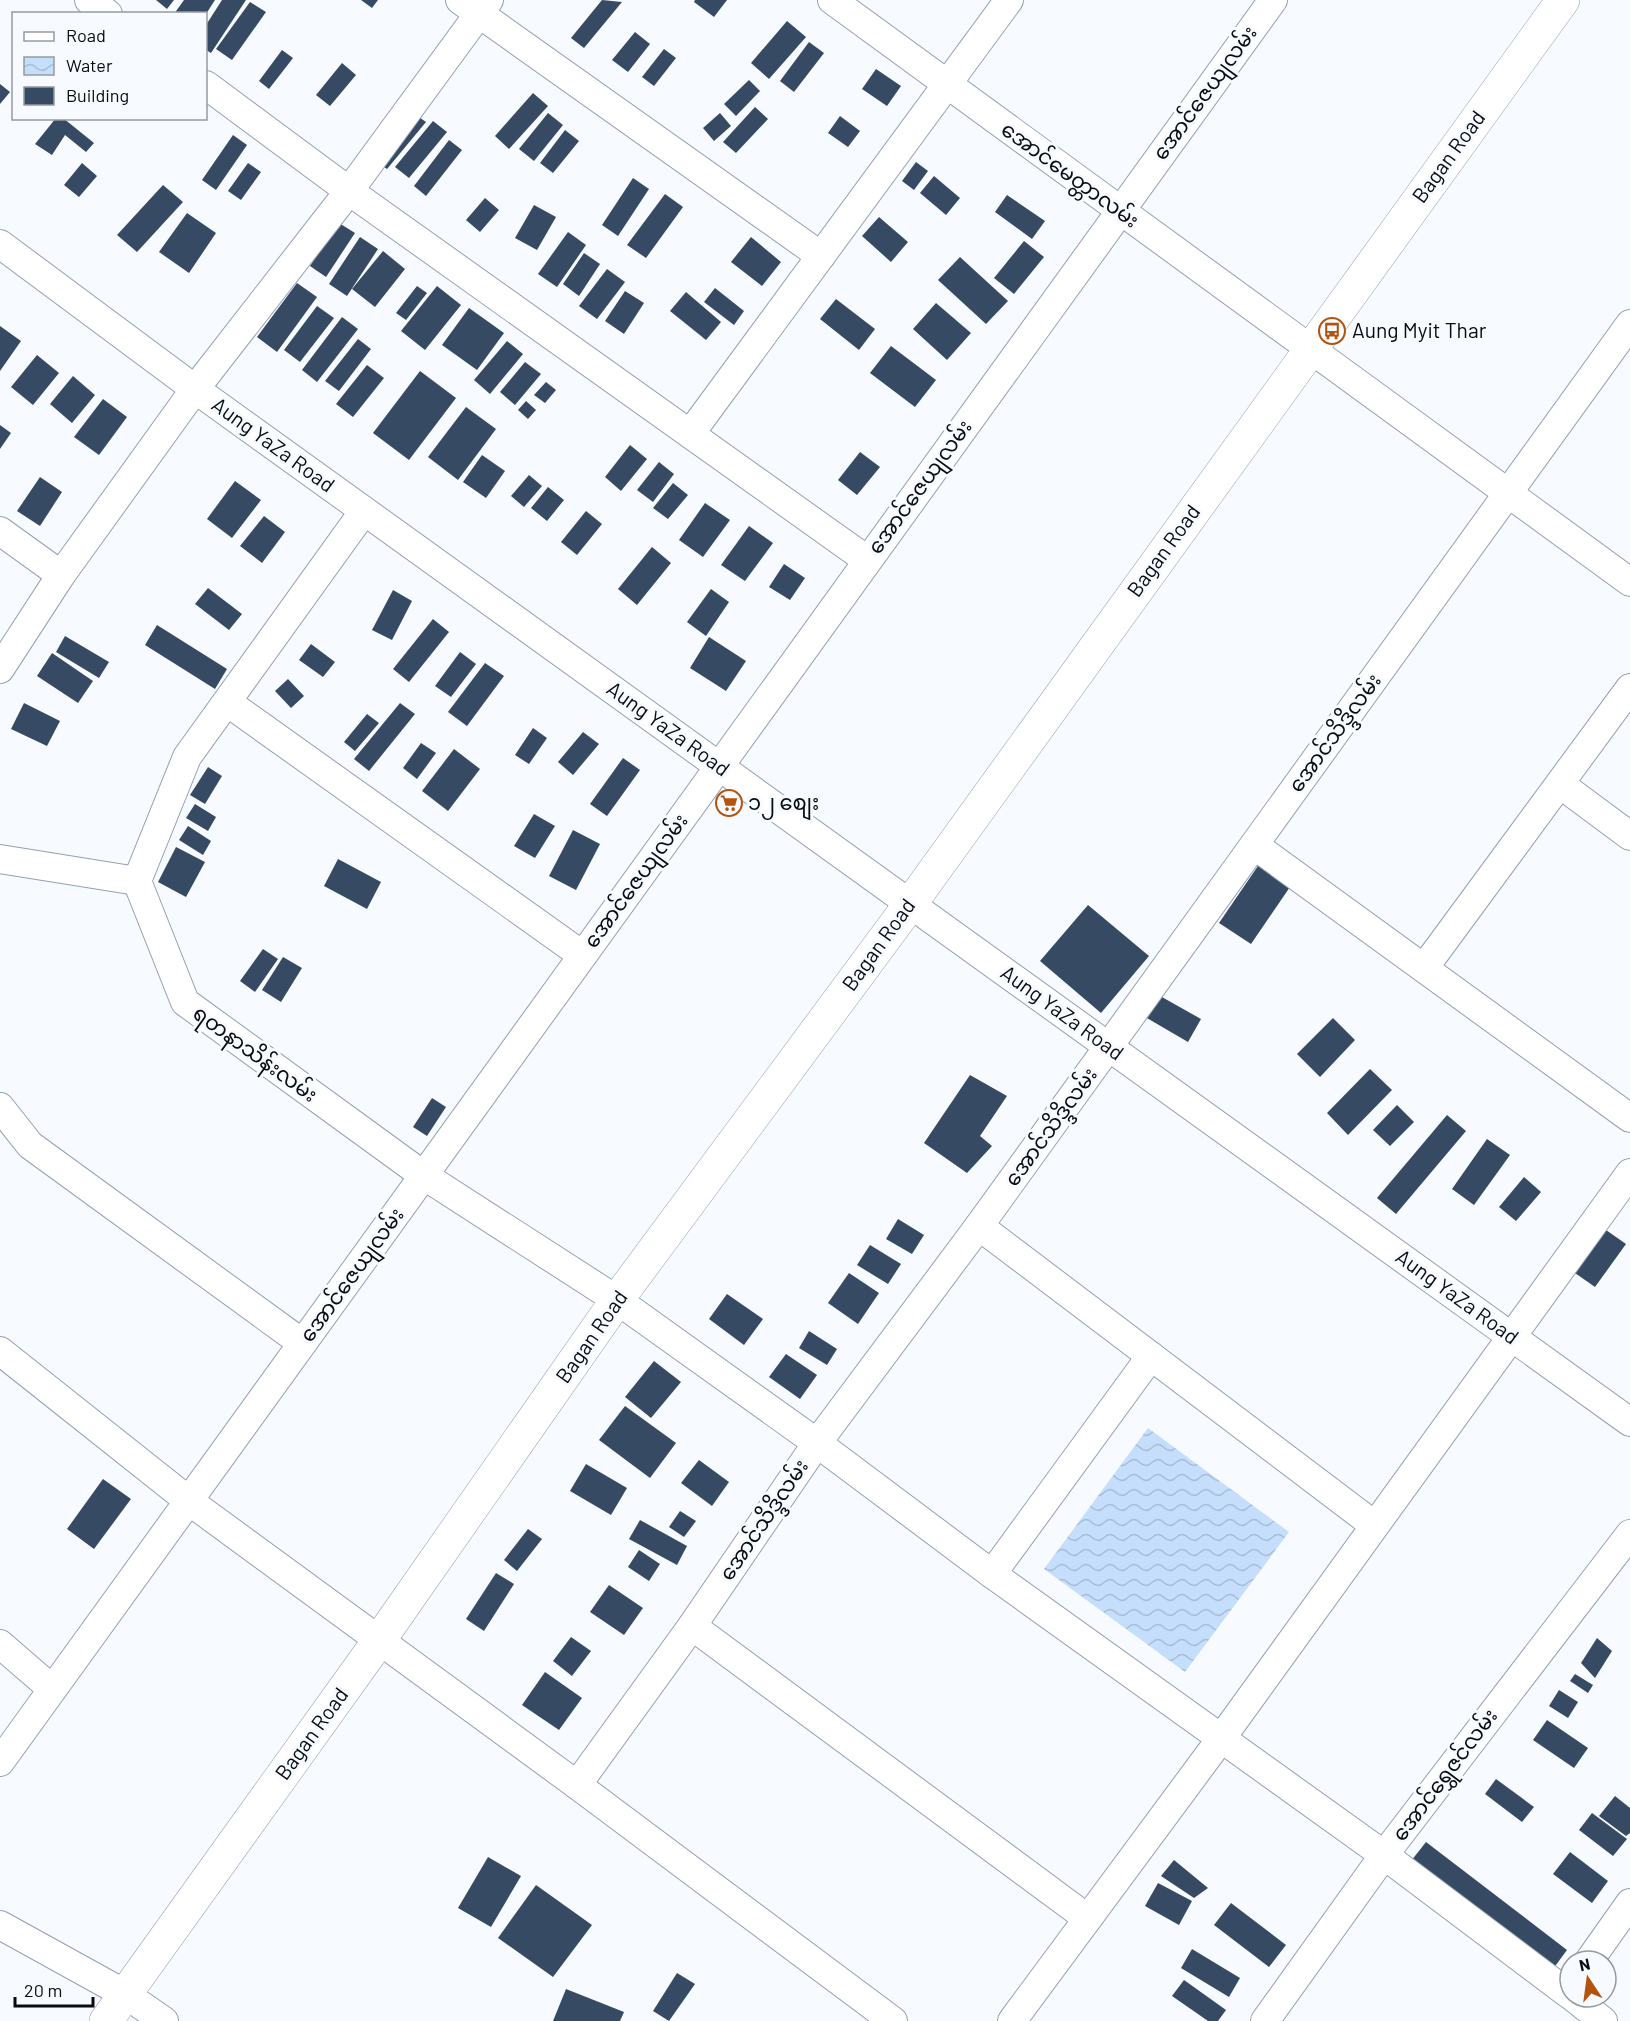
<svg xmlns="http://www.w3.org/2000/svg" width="1630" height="2021" font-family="Barlow,'Noto Sans Myanmar',sans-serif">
<defs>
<pattern id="water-waves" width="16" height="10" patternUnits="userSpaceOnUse" patternTransform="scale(1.5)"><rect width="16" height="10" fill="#c5defb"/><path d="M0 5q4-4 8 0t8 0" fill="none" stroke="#a8bdd6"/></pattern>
</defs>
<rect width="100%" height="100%" fill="#f7fafe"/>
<path fill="url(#water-waves)" d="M 1148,1428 L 1289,1532 L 1185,1672 L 1044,1569 Z"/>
<g fill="#364b63">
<path d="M 156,0 L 174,0 L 167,9 Z"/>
<path d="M 184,0 L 215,0 L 206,14 L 174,14 Z"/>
<path d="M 222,0 L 246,0 L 211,53 L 206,50 L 206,25 Z"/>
<path d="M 361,0 L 378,0 L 372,8 Z"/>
<path d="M 602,0 L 622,2 L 584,48 L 571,38 Z"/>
<path d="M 695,0 L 727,0 L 714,17 L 694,2 Z"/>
<path d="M 250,2 L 266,12 L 232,60 L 216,49 Z"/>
<path d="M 787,21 L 806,37 L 769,79 L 751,63 Z"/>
<path d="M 635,32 L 650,44 L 628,72 L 612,60 Z"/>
<path d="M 809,42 L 824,53 L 794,92 L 780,81 Z"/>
<path d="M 664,49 L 676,58 L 654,86 L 642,77 Z"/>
<path d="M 282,50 L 293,58 L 269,89 L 259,81 Z"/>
<path d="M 342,63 L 356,75 L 330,106 L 316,95 Z"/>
<path d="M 876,69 L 901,86 L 887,106 L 862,89 Z"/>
<path d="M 749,80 L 760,91 L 736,116 L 724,104 Z"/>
<path d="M 0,84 L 10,92 L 0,104 Z"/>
<path d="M 533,93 L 548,106 L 509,149 L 495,136 Z"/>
<path d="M 755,107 L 768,119 L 736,153 L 723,142 Z"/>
<path d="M 548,113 L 563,125 L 534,161 L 519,149 Z"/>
<path d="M 720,113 L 731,126 L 714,141 L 703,128 Z"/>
<path d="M 416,115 L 426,122 L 387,169 L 377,162 Z"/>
<path d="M 840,116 L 860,131 L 848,147 L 828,133 Z"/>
<path d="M 56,118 L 63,118 L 94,143 L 86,152 L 65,135 L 52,155 L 35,144 Z"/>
<path d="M 433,121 L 447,132 L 409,178 L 395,167 Z"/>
<path d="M 565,130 L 579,141 L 553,173 L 540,163 Z"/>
<path d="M 233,135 L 247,145 L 216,190 L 202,180 Z"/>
<path d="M 449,140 L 462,150 L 426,196 L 414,186 Z"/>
<path d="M 916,162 L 928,171 L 914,190 L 902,181 Z"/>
<path d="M 82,163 L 97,176 L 79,197 L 64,185 Z"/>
<path d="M 248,163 L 261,172 L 241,200 L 228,191 Z"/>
<path d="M 934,176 L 960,198 L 946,215 L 920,193 Z"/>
<path d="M 633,178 L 649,189 L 618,236 L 602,225 Z"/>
<path d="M 163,185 L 183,202 L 137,252 L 117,235 Z"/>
<path d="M 665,194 L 683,207 L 646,258 L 627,245 Z"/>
<path d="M 1007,195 L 1045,221 L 1032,239 L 995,212 Z"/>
<path d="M 485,198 L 499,210 L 480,232 L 466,220 Z"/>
<path d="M 534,205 L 556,217 L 537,250 L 515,238 Z"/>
<path d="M 187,213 L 216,233 L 189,273 L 159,252 Z"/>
<path d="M 879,217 L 908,242 L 891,262 L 862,236 Z"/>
<path d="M 339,223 L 355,233 L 326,277 L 310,266 Z"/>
<path d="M 568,232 L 586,245 L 557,287 L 538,274 Z"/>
<path d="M 360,237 L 378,249 L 347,296 L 329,284 Z"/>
<path d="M 751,237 L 781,262 L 762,286 L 731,262 Z"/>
<path d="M 1024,241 L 1044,257 L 1014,294 L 994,278 Z"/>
<path d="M 383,251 L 405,269 L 375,307 L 352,289 Z"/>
<path d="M 584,253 L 600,264 L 579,296 L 563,284 Z"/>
<path d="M 960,257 L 1008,301 L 986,324 L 938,280 Z"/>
<path d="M 607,269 L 625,282 L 597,319 L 579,306 Z"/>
<path d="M 297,283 L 317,297 L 277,352 L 257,337 Z"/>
<path d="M 417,286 L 427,293 L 406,320 L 396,313 Z"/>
<path d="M 437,286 L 461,305 L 425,350 L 401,331 Z"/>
<path d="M 715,288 L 744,311 L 734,325 L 704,302 Z"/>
<path d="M 625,291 L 644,303 L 624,334 L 605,321 Z"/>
<path d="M 686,292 L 721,322 L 706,340 L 670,311 Z"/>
<path d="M 836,299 L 875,329 L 859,350 L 820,319 Z"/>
<path d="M 936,303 L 971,333 L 947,360 L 913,329 Z"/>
<path d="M 317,306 L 334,318 L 300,362 L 284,350 Z"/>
<path d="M 469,308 L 504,333 L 477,370 L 442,345 Z"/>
<path d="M 342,317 L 358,329 L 317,382 L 302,370 Z"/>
<path d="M 0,326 L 21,341 L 0,371 Z"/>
<path d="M 358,339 L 371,349 L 339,391 L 325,381 Z"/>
<path d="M 507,341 L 523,354 L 490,394 L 474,380 Z"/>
<path d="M 891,346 L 936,380 L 915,407 L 870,373 Z"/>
<path d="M 37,355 L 59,373 L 33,405 L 11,387 Z"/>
<path d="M 525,362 L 541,374 L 515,405 L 500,392 Z"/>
<path d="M 367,365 L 384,378 L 353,417 L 336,404 Z"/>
<path d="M 420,371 L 456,398 L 409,460 L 373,433 Z"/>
<path d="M 73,376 L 95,395 L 72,423 L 50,404 Z"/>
<path d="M 546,382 L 556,390 L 545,403 L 534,395 Z"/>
<path d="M 103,399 L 127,417 L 99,455 L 74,437 Z"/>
<path d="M 526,401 L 536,410 L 528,419 L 518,410 Z"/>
<path d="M 466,407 L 496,429 L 458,480 L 428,457 Z"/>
<path d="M 0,425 L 11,433 L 0,449 Z"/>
<path d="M 630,445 L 647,459 L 621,491 L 605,477 Z"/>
<path d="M 860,452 L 880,467 L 857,495 L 838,480 Z"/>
<path d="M 482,455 L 505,471 L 486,498 L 463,482 Z"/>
<path d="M 659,462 L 674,474 L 653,502 L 637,490 Z"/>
<path d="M 529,475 L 542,486 L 524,507 L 511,496 Z"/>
<path d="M 40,477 L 62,492 L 40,526 L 17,511 Z"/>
<path d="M 235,481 L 261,500 L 232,538 L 207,519 Z"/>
<path d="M 673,483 L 688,495 L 668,519 L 653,508 Z"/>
<path d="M 548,487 L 564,500 L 547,521 L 531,508 Z"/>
<path d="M 705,503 L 730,520 L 703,557 L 679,540 Z"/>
<path d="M 586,511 L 602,524 L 577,555 L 561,542 Z"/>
<path d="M 264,516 L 285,532 L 262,563 L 240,546 Z"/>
<path d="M 749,526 L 773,543 L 745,581 L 721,565 Z"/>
<path d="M 652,547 L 671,563 L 637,605 L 618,589 Z"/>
<path d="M 784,564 L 805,578 L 790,600 L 769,587 Z"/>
<path d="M 208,588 L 242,614 L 229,630 L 195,604 Z"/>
<path d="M 711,589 L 729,602 L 706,636 L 687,622 Z"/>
<path d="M 393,590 L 412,601 L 392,640 L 372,630 Z"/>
<path d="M 433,619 L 449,632 L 409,682 L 393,669 Z"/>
<path d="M 157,625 L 227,669 L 215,689 L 145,645 Z"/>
<path d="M 65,636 L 109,662 L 99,678 L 56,652 Z"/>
<path d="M 709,637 L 746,661 L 726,691 L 690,668 Z"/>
<path d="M 311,644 L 335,662 L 323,677 L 299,660 Z"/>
<path d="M 460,652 L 476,664 L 451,697 L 435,686 Z"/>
<path d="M 52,653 L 93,681 L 78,703 L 37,676 Z"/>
<path d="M 485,663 L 504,676 L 467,726 L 448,712 Z"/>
<path d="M 288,679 L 304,696 L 291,708 L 275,691 Z"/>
<path d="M 24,703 L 60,721 L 47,746 L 11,729 Z"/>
<path d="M 400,703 L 415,714 L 369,771 L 354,759 Z"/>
<path d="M 367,714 L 379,723 L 355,751 L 344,742 Z"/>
<path d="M 533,728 L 547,738 L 529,764 L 515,755 Z"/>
<path d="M 583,732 L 599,744 L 573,775 L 558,762 Z"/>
<path d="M 421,743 L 436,753 L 417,779 L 403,768 Z"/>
<path d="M 454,749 L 480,769 L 448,811 L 422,791 Z"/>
<path d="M 623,758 L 640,770 L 607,816 L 590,804 Z"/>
<path d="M 208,767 L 222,776 L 205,804 L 190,795 Z"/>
<path d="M 195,804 L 216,817 L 208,831 L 186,818 Z"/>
<path d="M 534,814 L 555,826 L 535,858 L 514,846 Z"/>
<path d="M 188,826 L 211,841 L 203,855 L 179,840 Z"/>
<path d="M 573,830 L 600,844 L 576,890 L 549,876 Z"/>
<path d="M 176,847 L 205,862 L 186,897 L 158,882 Z"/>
<path d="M 338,859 L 381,882 L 367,909 L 324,886 Z"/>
<path d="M 1260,863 L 1292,884 L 1251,944 L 1219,923 Z"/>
<path d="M 1088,905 L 1149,956 L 1101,1013 L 1040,961 Z"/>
<path d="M 263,949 L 278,959 L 255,992 L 240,981 Z"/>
<path d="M 283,957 L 302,968 L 281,1002 L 262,990 Z"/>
<path d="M 1153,992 L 1201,1019 L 1188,1042 L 1140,1014 Z"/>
<path d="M 1333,1018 L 1355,1040 L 1320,1077 L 1297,1054 Z"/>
<path d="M 1370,1069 L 1392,1090 L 1348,1135 L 1327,1113 Z"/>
<path d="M 970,1075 L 1007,1096 L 980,1136 L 992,1146 L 967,1173 L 924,1143 Z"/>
<path d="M 432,1098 L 446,1107 L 427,1136 L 413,1127 Z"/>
<path d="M 1397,1105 L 1414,1122 L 1390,1146 L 1373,1130 Z"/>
<path d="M 1447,1115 L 1466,1131 L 1396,1214 L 1377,1198 Z"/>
<path d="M 1487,1139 L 1510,1155 L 1474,1205 L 1452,1189 Z"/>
<path d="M 1524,1177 L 1541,1192 L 1516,1221 L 1499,1207 Z"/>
<path d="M 898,1219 L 924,1235 L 912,1254 L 886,1239 Z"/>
<path d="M 1606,1230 L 1626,1244 L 1595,1287 L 1575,1273 Z"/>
<path d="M 870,1245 L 901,1264 L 888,1284 L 857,1265 Z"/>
<path d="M 849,1273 L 879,1293 L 858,1324 L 828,1303 Z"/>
<path d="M 727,1294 L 763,1319 L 744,1345 L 709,1319 Z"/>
<path d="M 809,1331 L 837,1349 L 827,1365 L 799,1348 Z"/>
<path d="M 786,1354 L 817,1375 L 800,1399 L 769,1377 Z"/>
<path d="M 654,1361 L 681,1382 L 651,1418 L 625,1397 Z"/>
<path d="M 625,1406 L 676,1443 L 650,1478 L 599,1440 Z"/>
<path d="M 699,1460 L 729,1482 L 712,1506 L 681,1483 Z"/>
<path d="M 586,1464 L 627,1488 L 611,1515 L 570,1491 Z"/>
<path d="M 103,1479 L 131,1499 L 94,1549 L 67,1529 Z"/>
<path d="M 680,1511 L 696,1521 L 684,1537 L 669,1527 Z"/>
<path d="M 640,1520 L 687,1546 L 677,1565 L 629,1539 Z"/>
<path d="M 528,1529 L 542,1539 L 517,1571 L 504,1560 Z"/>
<path d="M 639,1550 L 660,1564 L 649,1581 L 628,1567 Z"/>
<path d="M 496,1573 L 514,1584 L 484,1631 L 466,1619 Z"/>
<path d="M 609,1585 L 643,1608 L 624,1635 L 590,1612 Z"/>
<path d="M 571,1637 L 591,1651 L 572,1676 L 553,1661 Z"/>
<path d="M 1597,1638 L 1612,1651 L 1595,1678 L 1581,1663 Z"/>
<path d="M 545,1672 L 582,1698 L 559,1730 L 522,1705 Z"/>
<path d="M 1575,1674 L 1593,1685 L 1588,1693 L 1570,1681 Z"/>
<path d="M 1559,1690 L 1578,1702 L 1568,1718 L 1549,1706 Z"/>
<path d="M 1547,1720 L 1588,1748 L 1574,1768 L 1533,1740 Z"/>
<path d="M 1496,1779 L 1534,1807 L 1522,1822 L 1485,1794 Z"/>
<path d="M 1615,1796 L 1630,1808 L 1630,1833 L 1626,1836 L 1599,1816 Z"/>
<path d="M 1592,1813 L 1627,1839 L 1613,1856 L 1579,1830 Z"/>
<path d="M 1426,1842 L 1567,1950 L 1553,1969 L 1411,1861 Z"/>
<path d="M 1570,1852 L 1608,1881 L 1592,1903 L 1553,1874 Z"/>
<path d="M 488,1857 L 521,1876 L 491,1927 L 458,1908 Z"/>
<path d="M 1174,1860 L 1208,1888 L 1194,1898 L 1161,1876 Z"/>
<path d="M 1158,1883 L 1192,1901 L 1179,1925 L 1145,1906 Z"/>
<path d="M 536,1885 L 592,1925 L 553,1977 L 498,1938 Z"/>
<path d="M 1231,1903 L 1286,1945 L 1269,1967 L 1214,1925 Z"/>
<path d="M 1192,1949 L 1240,1978 L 1229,1997 L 1181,1968 Z"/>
<path d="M 677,1973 L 695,1984 L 669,2021 L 653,2011 Z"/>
<path d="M 1184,1980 L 1226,2010 L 1218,2021 L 1208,2021 L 1172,1996 Z"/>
<path d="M 566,1989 L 624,2012 L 620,2021 L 553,2021 Z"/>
</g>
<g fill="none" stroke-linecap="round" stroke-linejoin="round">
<defs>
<g id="street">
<path d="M 89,0 L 108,14"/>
<path d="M 460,0 L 821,256"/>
<path d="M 832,0 L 1630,582"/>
<path d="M 206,85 L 349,191 L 867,560"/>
<path d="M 0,244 L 195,389 L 1630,1422"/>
<path d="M 690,434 L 1009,0"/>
<path d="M 364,511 L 187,757 L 137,881 L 185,1002 L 423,1175 L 617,1300 L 817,1443 L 992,1574 L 1384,1855 L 1570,1995"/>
<path d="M 0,531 L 61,575"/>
<path d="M 0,669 L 61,575 L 195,389 L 349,191 L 489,0"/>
<path d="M 227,702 L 582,955"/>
<path d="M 1560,784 L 1630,836"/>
<path d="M 1254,845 L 1630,1118"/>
<path d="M 0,859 L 137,881"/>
<path d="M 1424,968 L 1630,688"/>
<path d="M 0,1107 L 30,1145 L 302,1343"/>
<path d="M 979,1226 L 1374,1525"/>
<path d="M 0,1351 L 189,1501 L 577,1785 L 893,2021"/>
<path d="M 992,1574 L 1151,1356"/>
<path d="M 692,1626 L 1087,1918"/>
<path d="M 0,1644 L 52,1689"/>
<path d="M 0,1762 L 1273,0"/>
<path d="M 577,1785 L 692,1626 L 817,1443 L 979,1226 L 1630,324"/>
<path d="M 0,1925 L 125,1994 L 164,2021"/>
<path d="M 1589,1961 L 1630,1903"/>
<path d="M 1573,1997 L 1603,2021"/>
<path d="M 1012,2021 L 1220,1740 L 1630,1173"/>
<path d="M 1265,2021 L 1384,1855 L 1630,1534"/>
</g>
<path id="secondary" d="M 106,2021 L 378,1642 L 617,1300 L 911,903 L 1563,0"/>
</defs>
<use href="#street" stroke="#92a1b4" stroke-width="30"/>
<use href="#secondary" stroke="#92a1b4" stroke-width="34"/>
<use href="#street" stroke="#fff" stroke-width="28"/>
<use href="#secondary" stroke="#fff" stroke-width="33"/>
</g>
<defs>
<symbol id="bus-ring" viewBox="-11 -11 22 22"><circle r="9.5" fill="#f7fafe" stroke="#b3530c" stroke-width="1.5"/><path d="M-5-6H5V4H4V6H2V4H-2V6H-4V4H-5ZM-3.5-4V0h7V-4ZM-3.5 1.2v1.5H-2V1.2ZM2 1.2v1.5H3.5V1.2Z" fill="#b3530c"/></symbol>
<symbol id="supermarket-ring" viewBox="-11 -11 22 22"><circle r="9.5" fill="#f7fafe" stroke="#b3530c" stroke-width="1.5"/><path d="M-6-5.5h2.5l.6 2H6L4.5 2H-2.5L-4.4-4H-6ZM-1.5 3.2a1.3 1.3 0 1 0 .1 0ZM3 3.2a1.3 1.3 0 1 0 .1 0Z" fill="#b3530c"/></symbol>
</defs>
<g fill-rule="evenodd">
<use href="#bus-ring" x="1317" y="316" width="30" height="30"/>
<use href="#supermarket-ring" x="714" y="788" width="30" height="30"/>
</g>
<g text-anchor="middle" stroke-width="6" stroke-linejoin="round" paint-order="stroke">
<g font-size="21" fill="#070c12" stroke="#f7fafe">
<text transform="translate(1205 93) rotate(-54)" y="7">အောင်ဇေယျလမ်း</text>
<text transform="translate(1449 157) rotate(-54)" y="7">Bagan Road</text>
<text transform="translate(1070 175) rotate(36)" y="7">အောင်မေတ္တာလမ်း</text>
<text transform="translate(273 445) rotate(36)" y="7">Aung YaZa Road</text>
<text transform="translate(920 487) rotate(-54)" y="7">အောင်ဇေယျလမ်း</text>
<text transform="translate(1164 551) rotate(-54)" y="7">Bagan Road</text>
<text transform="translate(668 729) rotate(36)" y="7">Aung YaZa Road</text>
<text transform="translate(1335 733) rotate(-54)" y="7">အောင်သိဒ္ဒိလမ်း</text>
<text transform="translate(636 881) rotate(-54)" y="7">အောင်ဇေယျလမ်း</text>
<text transform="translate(879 945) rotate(-54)" y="7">Bagan Road</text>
<text transform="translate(1062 1013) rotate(36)" y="7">Aung YaZa Road</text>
<text transform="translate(255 1054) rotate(36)" y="7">ရတနာသိန်းလမ်း</text>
<text transform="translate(1051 1127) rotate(-54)" y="7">အောင်သိဒ္ဒိလမ်း</text>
<text transform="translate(352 1275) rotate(-54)" y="7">အောင်ဇေယျလမ်း</text>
<text transform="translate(1457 1297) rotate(36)" y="7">Aung YaZa Road</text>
<text transform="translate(592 1337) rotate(-55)" y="7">Bagan Road</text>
<text transform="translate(764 1520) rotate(-56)" y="7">အောင်သိဒ္ဒိလမ်း</text>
<text transform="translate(312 1734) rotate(-54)" y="7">Bagan Road</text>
<text transform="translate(1445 1775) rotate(-53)" y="7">အောင်ရွှေဇင်လမ်း</text>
</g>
<g font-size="21" fill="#070c12" stroke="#f7fafe" text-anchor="start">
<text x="1352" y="338">Aung Myit Thar</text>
<text x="748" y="810">၁၂ စျေး</text>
</g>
</g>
<rect x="12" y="12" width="195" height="108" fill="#f7fafe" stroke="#979ba0" stroke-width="1.5"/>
<rect x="24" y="32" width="30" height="9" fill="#ffffff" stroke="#979ba0" stroke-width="1.5"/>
<text x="66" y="42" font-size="18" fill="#070c12">Road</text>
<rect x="24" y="57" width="30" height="18" fill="url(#water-waves)" stroke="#979ba0" stroke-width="1.5"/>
<text x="66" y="72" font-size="18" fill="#070c12">Water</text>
<rect x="24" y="87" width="30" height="18" fill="#364b63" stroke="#979ba0" stroke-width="1.5"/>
<text x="66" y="102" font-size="18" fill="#070c12">Building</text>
<g transform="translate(1588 1979) rotate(347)"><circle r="28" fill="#f7fafe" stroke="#979ba0" stroke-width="1.5"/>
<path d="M0-4.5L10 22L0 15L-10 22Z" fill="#b3530c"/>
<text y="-9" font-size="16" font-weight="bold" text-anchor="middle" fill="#070c12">N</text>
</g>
<path d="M15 1997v9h78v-9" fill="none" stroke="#070c12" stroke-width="3"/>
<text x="24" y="1997" font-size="18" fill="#070c12" stroke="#f7fafe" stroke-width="4.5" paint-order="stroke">20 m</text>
</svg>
